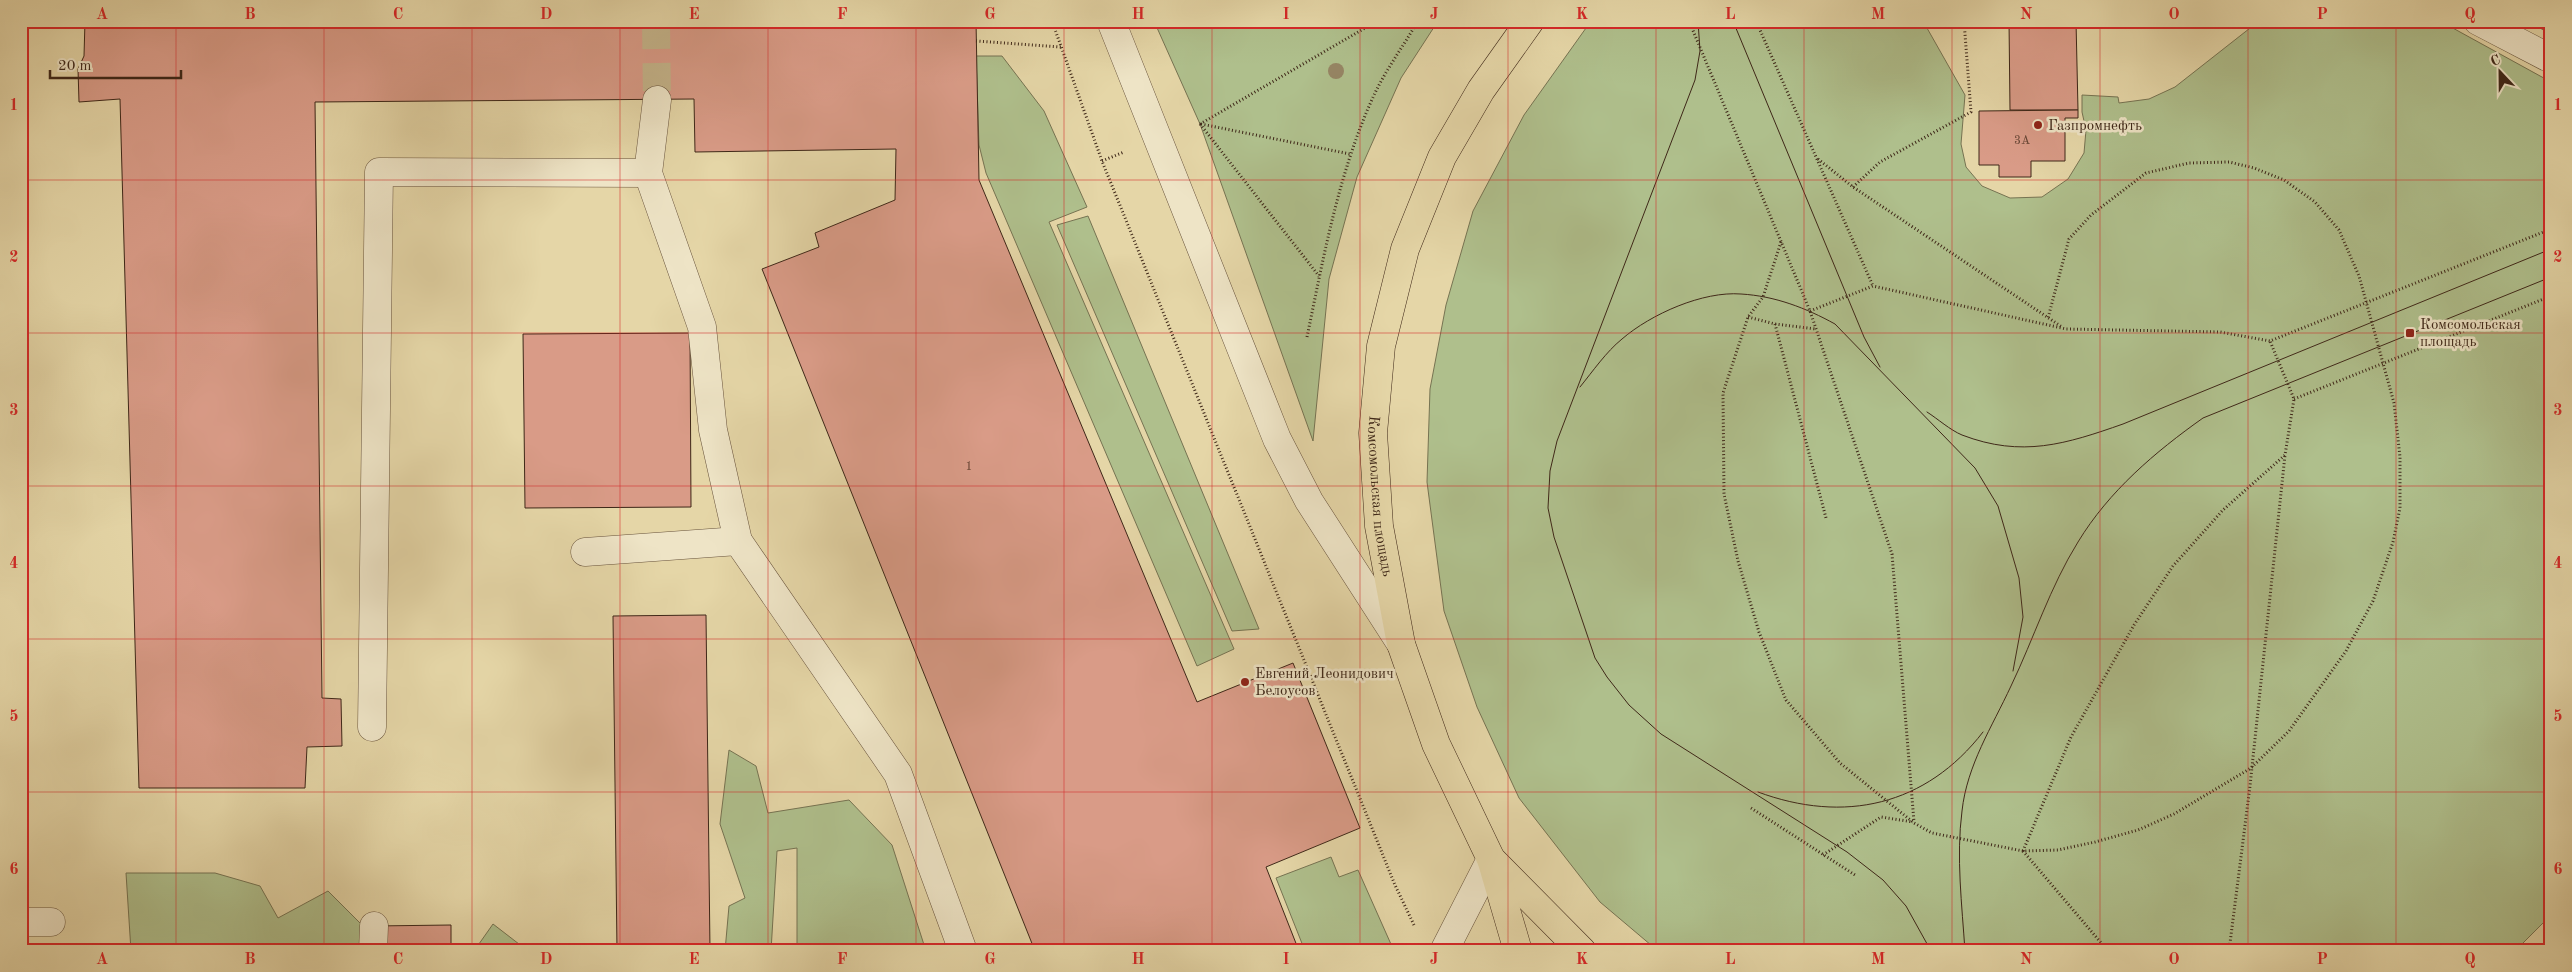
<svg xmlns="http://www.w3.org/2000/svg" width="2572" height="972" font-family="'Old Standard TT',serif">
<rect width="100%" height="100%" fill="#e5d6a7"/>
<filter id="stains"><feTurbulence type="fractalNoise" baseFrequency=".004" numOctaves="4"/><feColorMatrix values="0 0 0 0 .2 0 0 0 0 .09 0 0 0 0 .02 0 0 0 .5 -.17"/></filter>
<radialGradient id="worn" r=".72"><stop offset=".6" stop-color="#630" stop-opacity="0"/><stop offset="1" stop-color="#630" stop-opacity=".3"/></radialGradient>
<g fill="#afbf8c" stroke="#767352">
<path d="M 1154,21 L 1438,21 L 1401,78 L 1357,177 L 1329,279 L 1313,441 L 1200,124 Z"/>
<path d="M 1591,21 L 1895,21 L 1897,23 L 1923,21 L 1965,95 L 1961,144 L 1966,167 L 1982,186 L 2010,198 L 2042,197 L 2068,179 L 2084,153 L 2086,130 L 2082,112 L 2082,95 L 2118,97 L 2119,103 L 2149,99 L 2175,87 L 2259,21 L 2440,21 L 2551,82 L 2551,915 L 2515,951 L 1658,951 L 1600,902 L 1519,798 L 1477,707 L 1444,611 L 1427,482 L 1430,389 L 1446,305 L 1473,211 L 1524,115 Z"/>
<path d="M 2527,21 L 2551,21 L 2551,34 Z"/>
<path d="M 976,56 L 1002,56 L 1044,111 L 1087,207 L 1049,222 L 1234,649 L 1197,666 L 986,173 L 979,145 Z"/>
<path d="M 1088,216 L 1259,629 L 1232,631 L 1057,225 Z"/>
<path d="M 729,750 L 756,766 L 768,813 L 849,800 L 892,845 L 926,951 L 797,951 L 797,848 L 777,851 L 771,951 L 725,951 L 729,906 L 745,898 L 720,824 Z"/>
<path d="M 1331,857 L 1339,877 L 1358,870 L 1394,951 L 1305,951 L 1276,878 Z"/>
<path d="M 126,873 L 215,873 L 260,886 L 278,918 L 328,891 L 368,931 L 368,951 L 131,951 Z"/>
<path d="M 493,924 L 528,951 L 474,951 Z"/>
</g>
<g fill="#d99b87" stroke="#3e2718">
<path d="M 85,21 L 976,21 L 979,180 L 1197,702 L 1293,663 L 1360,828 L 1266,867 L 1299,951 L 1035,951 L 762,269 L 819,247 L 815,233 L 895,200 L 896,149 L 695,152 L 694,99 L 315,102 L 322,698 L 341,699 L 342,746 L 307,747 L 305,788 L 139,788 L 120,99 L 79,102 L 78,69 L 84,56 Z"/>
<path d="M 2009,21 L 2076,21 L 2078,110 L 2010,110 Z"/>
<path d="M 2078,110 L 2078,118 L 2065,118 L 2065,161 L 2031,161 L 2031,177 L 1999,177 L 1999,165 L 1979,165 L 1979,111 Z"/>
<path d="M 690,333 L 691,507 L 525,508 L 523,334 Z"/>
<path d="M 706,615 L 710,951 L 617,951 L 613,616 Z"/>
<path d="M 451,925 L 451,951 L 374,951 L 374,926 Z"/>
</g>
<g fill="none" stroke-linecap="round" stroke-linejoin="round">
<path stroke="#c4b38a" stroke-width="28" stroke-dasharray="28 14" stroke-linecap="butt" d="M 656,21 L 657,100"/>
<defs>
<g id="minor">
<path d="M 1111,21 L 1277,439 L 1309,501 L 1401,644"/>
<path d="M 2478,21 L 2551,59"/>
<path d="M 657,100 L 648,173 L 702,327 L 713,430 L 738,541 L 898,774 L 963,951"/>
<path d="M 585,552 L 738,541"/>
<path d="M 372,727 L 379,172 L 648,173"/>
<path d="M 21,922 L 51,922"/>
<path d="M 373,951 L 374,926"/>
<path d="M 1444,951 L 1491,859"/>
</g>
<g id="major">
<path id="s1" d="M 1530,21 L 1481,90 L 1442,157 L 1405,249 L 1381,346 L 1373,433 L 1379,526 L 1401,644 L 1436,744 L 1491,859 L 1582,951"/>
<path d="M 1492,862 L 1518,951"/>
</g>
</defs>
<use href="#minor" stroke="#68533c" stroke-width="29"/>
<use href="#major" stroke="#3e2718" stroke-width="29"/>
<g stroke="#3e2718" stroke-width="3" stroke-dasharray="1 2.5" stroke-linecap="butt">
<path d="M 1052,21 L 1102,161 L 1395,885 L 1414,925"/>
<path d="M 1689,21 L 1810,311 L 1892,554 L 1914,822"/>
<path d="M 1756,21 L 1873,286"/>
<path d="M 976,41 L 1061,47"/>
<path d="M 1200,124 L 1377,21"/>
<path d="M 1200,124 L 1319,276"/>
<path d="M 1201,124 L 1350,154"/>
<path d="M 1818,159 L 1853,187 L 2062,327"/>
<path d="M 1102,161 L 1124,152"/>
<path d="M 1853,187 L 1880,162 L 1971,112 L 1964,21"/>
<path d="M 1781,242 L 1763,297 L 1748,317 L 1723,393 L 1724,494 L 1738,561 L 1759,632 L 1786,700 L 1840,763 L 1914,823 L 1932,833 L 2023,851 L 2058,850 L 2095,842 L 2138,830 L 2174,814 L 2251,768 L 2289,731 L 2346,651 L 2373,601 L 2393,542 L 2400,508 L 2400,457 L 2394,403 L 2359,276 L 2339,230 L 2315,202 L 2284,180 L 2254,168 L 2229,162 L 2189,163 L 2146,173 L 2091,215 L 2069,239 L 2048,318"/>
<path d="M 1810,311 L 1873,286 L 2066,329 L 2220,332 L 2270,341 L 2551,229"/>
<path d="M 1748,317 L 1775,324 L 1816,329"/>
<path d="M 1775,324 L 1826,518"/>
<path d="M 1307,337 C 1324,255 1339,170 1375,93 C 1387,68 1404,45 1418,21"/>
<path d="M 2294,399 L 2551,296"/>
<path d="M 1751,808 L 1855,875"/>
<path d="M 2023,851 L 2071,737 L 2134,625 L 2173,566 L 2223,510 L 2285,455 L 2294,399 L 2270,341"/>
<path d="M 2023,851 L 2108,951"/>
<path d="M 1823,855 L 1881,817 L 1913,822"/>
<path d="M 2229,951 L 2250,786 L 2285,455"/>
</g>
<use href="#minor" stroke="#eee4c6" stroke-width="28"/>
<use href="#major" stroke="#e5d6a7" stroke-width="28"/>
<g stroke="#3e2718" stroke-width="1">
<path d="M 1698,21 L 1700,51 L 1695,80 L 1557,441 L 1550,471 L 1548,508 L 1554,537 L 1595,658 L 1607,677 L 1629,705 L 1661,734 L 1847,852 L 1883,880 L 1906,906 L 1931,951"/>
<path d="M 1733,21 L 1864,337 L 1880,367"/>
<path d="M 1580,387 C 1593,371 1606,352 1622,339 C 1651,314 1703,291 1741,294 C 1775,296 1806,308 1835,324 L 1975,468 L 1998,506 L 2019,578 L 2023,617 L 2013,671"/>
<path d="M 1927,412 C 1938,419 1950,430 1962,435 C 2022,458 2066,444 2123,424 L 2551,249"/>
<path d="M 1758,792 C 1844,824 1926,806 1983,732"/>
<path d="M 1965,951 C 1962,905 1956,857 1962,811 C 1967,765 1992,727 2011,686 C 2034,638 2050,587 2078,542 C 2109,491 2155,452 2203,418 L 2551,277"/>
</g>
</g>
<circle fill="#968665" cx="1336" cy="71" r="8"/>
<path fill="none" stroke="#d62828" stroke-width="1" stroke-opacity="0.55" d="M 176,21 L 176,951M 324,21 L 324,951M 472,21 L 472,951M 620,21 L 620,951M 768,21 L 768,951M 916,21 L 916,951M 1064,21 L 1064,951M 1212,21 L 1212,951M 1360,21 L 1360,951M 1508,21 L 1508,951M 1656,21 L 1656,951M 1804,21 L 1804,951M 1952,21 L 1952,951M 2100,21 L 2100,951M 2248,21 L 2248,951M 2396,21 L 2396,951M 21,180 L 2551,180M 21,333 L 2551,333M 21,486 L 2551,486M 21,639 L 2551,639M 21,792 L 2551,792"/>
<g fill="#8f2418" stroke="#eee4c6" stroke-width="2">
<circle cx="2038" cy="125" r="5"/>
<rect x="2405" y="328" width="10" height="10" rx="2.5"/>
<circle cx="1245" cy="682" r="5"/>
</g>
<g text-anchor="middle" stroke-width="5" stroke-linejoin="round" paint-order="stroke">
<g font-size="12" fill="#654434">
<text x="2022" y="144">3А</text>
<text x="969" y="470">1</text>
</g>
<g font-size="15" fill="#3e2718" stroke="#eee4c6" text-anchor="start">
<text x="2048" y="130">Газпромнефть</text>
<text x="2420" y="329">Комсомольская<tspan x="2420" dy="17">площадь</tspan></text>
<text x="1255" y="678">Евгений Леонидович<tspan x="1255" dy="17">Белоусов</tspan></text>
</g>
<g font-size="15" fill="#3e2718" stroke="#eee4c6">
<text dy="5" stroke="none"><textPath href="#s1" startOffset="512">Комсомольская площадь</textPath></text>
</g>
</g>
<rect width="2572" height="972" fill="none" stroke="#e5d6a7" stroke-width="55"/>
<g transform="translate(2500 72) rotate(338)" stroke="#eee4c6" stroke-width="4" paint-order="stroke">
<path d="M0-4L9 19L0 12L-9 19Z" fill="#3e2718"/>
<text y="-8" font-size="14" font-weight="bold" text-anchor="middle" fill="#3e2718">С</text>
</g>
<path d="M50 70v8h131v-8" fill="none" stroke="#3e2718" stroke-width="2.5"/>
<text x="58" y="70" font-size="15" fill="#3e2718" stroke="#eee4c6" stroke-width="4" paint-order="stroke">20 m</text>
<rect x="28" y="28" width="2516" height="916" fill="none" stroke="#d62828" stroke-width="2"/>
<g font-size="16" text-anchor="middle" font-weight="bold" fill="#d62828">
<text x="102" y="19">A</text>
<text x="250" y="19">B</text>
<text x="398" y="19">C</text>
<text x="546" y="19">D</text>
<text x="694" y="19">E</text>
<text x="842" y="19">F</text>
<text x="990" y="19">G</text>
<text x="1138" y="19">H</text>
<text x="1286" y="19">I</text>
<text x="1434" y="19">J</text>
<text x="1582" y="19">K</text>
<text x="1730" y="19">L</text>
<text x="1878" y="19">M</text>
<text x="2026" y="19">N</text>
<text x="2174" y="19">O</text>
<text x="2322" y="19">P</text>
<text x="2470" y="19">Q</text>
<text x="14" y="110">1</text>
<text x="2558" y="110">1</text>
<text x="14" y="262">2</text>
<text x="2558" y="262">2</text>
<text x="14" y="415">3</text>
<text x="2558" y="415">3</text>
<text x="14" y="568">4</text>
<text x="2558" y="568">4</text>
<text x="14" y="721">5</text>
<text x="2558" y="721">5</text>
<text x="14" y="874">6</text>
<text x="2558" y="874">6</text>
<text x="102" y="964">A</text>
<text x="250" y="964">B</text>
<text x="398" y="964">C</text>
<text x="546" y="964">D</text>
<text x="694" y="964">E</text>
<text x="842" y="964">F</text>
<text x="990" y="964">G</text>
<text x="1138" y="964">H</text>
<text x="1286" y="964">I</text>
<text x="1434" y="964">J</text>
<text x="1582" y="964">K</text>
<text x="1730" y="964">L</text>
<text x="1878" y="964">M</text>
<text x="2026" y="964">N</text>
<text x="2174" y="964">O</text>
<text x="2322" y="964">P</text>
<text x="2470" y="964">Q</text>
</g>
<rect width="100%" height="100%" filter="url(#stains)"/>
<rect width="100%" height="100%" fill="url(#worn)"/>
</svg>
